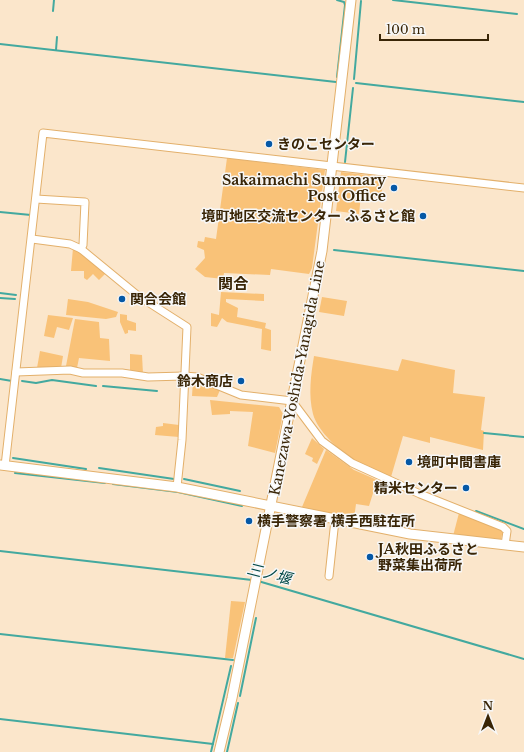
<svg xmlns="http://www.w3.org/2000/svg" width="524" height="752" font-family="'Libre Baskerville','Noto Sans JP',serif">
<rect width="100%" height="100%" fill="#fbe6cb"/>
<g fill="#f9c278">
<path d="M 227,158 L 325,170 L 312,268 L 309,274 L 271,269 L 270,275 L 224,273 L 223,279 L 205,277 L 195,269 L 205,258 L 204,250 L 197,247 L 198,241 L 204,242 L 205,237 L 216,239 Z"/>
<path d="M 341,172 L 384,177 L 381,197 L 361,195 L 359,214 L 336,211 Z"/>
<path d="M 73,248 L 77,250 L 107,272 L 99,280 L 93,274 L 87,280 L 84,278 L 84,271 L 71,271 Z"/>
<path d="M 221,292 L 264,294 L 264,301 L 226,299 L 226,302 L 238,308 L 237,317 L 266,323 L 265,328 L 271,330 L 271,351 L 261,349 L 262,329 L 227,322 L 222,318 L 217,327 L 211,326 L 211,313 L 219,315 Z"/>
<path d="M 322,297 L 347,301 L 344,316 L 319,312 Z"/>
<path d="M 68,299 L 88,302 L 118,312 L 116,317 L 106,319 L 66,315 Z"/>
<path d="M 120,314 L 127,315 L 127,320 L 136,323 L 136,331 L 128,330 L 128,333 L 125,334 L 120,322 Z"/>
<path d="M 48,315 L 73,318 L 69,330 L 57,327 L 54,338 L 44,336 Z"/>
<path d="M 75,319 L 99,322 L 100,338 L 109,339 L 110,361 L 79,358 L 77,368 L 66,366 Z"/>
<path d="M 40,351 L 63,356 L 61,368 L 37,368 Z"/>
<path d="M 130,354 L 142,355 L 143,374 L 130,372 Z"/>
<path d="M 314,356 L 398,371 L 402,359 L 455,370 L 453,393 L 485,397 L 481,430 L 484,431 L 483,450 L 430,437 L 430,443 L 403,436 L 391,477 C 380,472 365,468 355,461 C 340,451 318,432 313,414 C 308,395 311,374 314,356 Z"/>
<path d="M 193,380 L 220,390 L 217,397 L 192,396 Z"/>
<path d="M 210,400 L 279,407 L 283,414 L 275,453 L 248,446 L 253,412 L 230,411 L 230,414 L 212,415 Z"/>
<path d="M 163,423 L 179,425 L 179,437 L 155,435 L 156,427 L 163,426 Z"/>
<path d="M 312,438 L 324,449 L 317,464 L 312,461 L 313,458 L 305,454 Z"/>
<path d="M 326,450 L 354,470 L 389,485 L 380,494 L 374,490 L 369,506 L 356,504 L 354,519 L 302,507 Z"/>
<path d="M 459,513 L 503,530 L 501,539 L 453,536 Z"/>
<path d="M 231,601 L 245,602 L 233,658 L 225,658 Z"/>
</g>
<g fill="none" stroke-linecap="round" stroke-linejoin="round">
<g stroke="#43a99f" stroke-width="2">
<path d="M 337,0 L 344,2 L 345,5 L 337,77"/>
<path d="M 393,0 L 517,14"/>
<path d="M 53,11 L 54,0"/>
<path d="M 0,44 L 336,82"/>
<path d="M 56,50 L 57,37"/>
<path d="M 354,79 L 361,1"/>
<path d="M 356,83 L 524,102"/>
<path d="M 345,162 L 353,88"/>
<path d="M 0,212 L 31,215"/>
<path d="M 334,250 L 524,271"/>
<path d="M 0,293 L 16,295"/>
<path d="M 0,298 L 15,299"/>
<path d="M 0,379 L 12,381"/>
<path d="M 22,381 L 36,383 L 52,380 L 96,386"/>
<path d="M 103,386 L 157,391"/>
<path d="M 484,433 L 524,437"/>
<path d="M 13,458 L 86,469"/>
<path d="M 99,468 L 174,479"/>
<path d="M 15,473 L 105,483"/>
<path d="M 184,479 L 240,491"/>
<path d="M 113,484 L 178,492 L 242,506"/>
<path d="M 476,511 L 524,529"/>
<path d="M 0,551 L 252,580"/>
<path d="M 258,581 L 524,659"/>
<path d="M 0,634 L 233,660"/>
<path d="M 240,696 L 256,618"/>
<path d="M 0,719 L 213,744"/>
<path d="M 211,752 L 231,666"/>
<path d="M 227,752 L 238,703"/>
</g>
<defs>
<g id="street">
<path d="M 36,199 L 85,202 L 83,245 L 81,249"/>
<path d="M 32,239 L 70,244 L 81,249 L 137,295 L 187,327 L 182,440 L 177,487"/>
<path d="M 16,372 L 70,370 L 83,373 L 122,373 L 148,377 L 184,376 L 197,377 L 241,395 L 292,401 L 322,441 L 352,463 L 420,494 L 503,527 L 507,531 L 505,545"/>
<path d="M 5,466 L 43,133 L 524,188"/>
<path d="M 329,576 L 335,520"/>
</g>
<g id="secondary">
<path d="M 0,465 L 177,487 L 410,534 L 524,547"/>
<path d="M 219,752 L 232,698 L 322,251 L 351,0"/>
</g>
</defs>
<use href="#street" stroke="#e3b06b" stroke-width="9"/>
<use href="#secondary" stroke="#e3b06b" stroke-width="11"/>
<use href="#street" stroke="#fff" stroke-width="7"/>
<use href="#secondary" stroke="#fff" stroke-width="9"/>
</g>
<g fill="#0558a6" stroke="#f7f7f7" stroke-width="1.5">
<circle cx="269" cy="144" r="4"/>
<circle cx="394" cy="188" r="4"/>
<circle cx="423" cy="216" r="4"/>
<circle cx="122" cy="299" r="4"/>
<circle cx="241" cy="381" r="4"/>
<circle cx="409" cy="462" r="4"/>
<circle cx="466" cy="488" r="4"/>
<circle cx="249" cy="521" r="4"/>
<circle cx="370" cy="557" r="4"/>
</g>
<g text-anchor="middle" stroke-width="3" stroke-linejoin="round" paint-order="stroke">
<g font-size="14" font-weight="bold" fill="#392506" stroke="#f7f7f7" text-anchor="start">
<text x="277" y="149">きのこセンター</text>
<text x="386" y="185" text-anchor="end">Sakaimachi Summary<tspan x="386" dy="16">Post Office</tspan></text>
<text x="415" y="221" text-anchor="end">境町地区交流センター ふるさと館</text>
<text x="130" y="304">関合会館</text>
<text x="233" y="386" text-anchor="end">鈴木商店</text>
<text x="417" y="467">境町中間書庫</text>
<text x="458" y="493" text-anchor="end">精米センター</text>
<text x="257" y="526">横手警察署 横手西駐在所</text>
<text x="378" y="554">JA秋田ふるさと<tspan x="378" dy="16">野菜集出荷所</tspan></text>
</g>
<g font-size="14" fill="#392506" stroke="#f7f7f7">
<text transform="translate(297 378) rotate(-79)" y="5">Kanezawa-Yoshida-Yanagida Line</text>
</g>
<g font-size="15" font-weight="bold" fill="#392506" stroke="#f7f7f7">
<text x="233" y="289">関合</text>
</g>
<g font-size="15" font-style="italic" fill="#004847" stroke="#f7f7f7">
<text transform="translate(269 574) rotate(14)" y="5">三ノ堰</text>
</g>
</g>
<g transform="translate(488 716)" stroke="#f7f7f7" stroke-width="3" paint-order="stroke">
<path d="M0-3L7 15L0 10L-7 15Z" fill="#392506"/>
<text y="-6" font-size="11" font-weight="bold" text-anchor="middle" fill="#392506">N</text>
</g>
<path d="M380 34v6h108v-6" fill="none" stroke="#392506" stroke-width="2"/>
<text x="386" y="34" font-size="12" fill="#392506" stroke="#f7f7f7" stroke-width="3" paint-order="stroke">100 m</text>
</svg>
